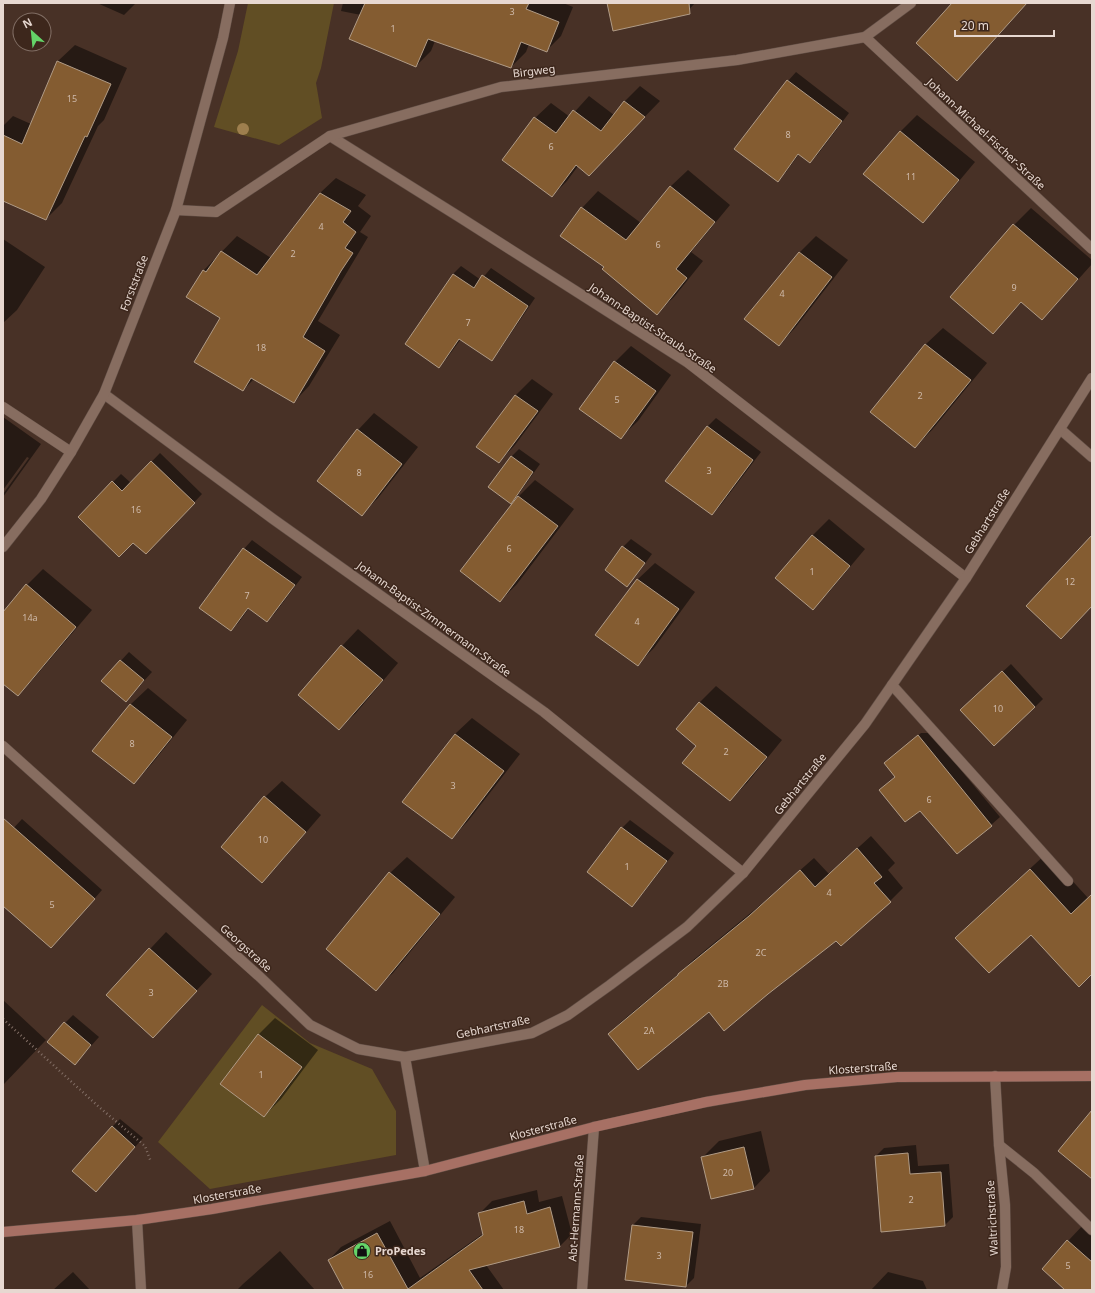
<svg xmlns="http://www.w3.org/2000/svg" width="1095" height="1293" font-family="'Noto Sans',sans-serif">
<rect width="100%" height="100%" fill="#483126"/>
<g fill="#614e24">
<path d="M 248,3 L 334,3 L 321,68 L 316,83 L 322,118 L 279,145 L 214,127 L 238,51 Z"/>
<path d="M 262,1005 L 310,1043 L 372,1069 L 396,1111 L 396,1155 L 210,1189 L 158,1142 Z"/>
</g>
<g fill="#0007">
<path d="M 97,3 L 136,3 L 124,15 Z"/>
<path d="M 343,3 L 563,3 L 573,7 L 561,36 L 546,51 L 529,44 L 526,52 L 511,67 L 435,41 L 431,51 L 416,66 L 361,15 L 341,11 Z"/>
<path d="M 608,3 L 695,3 L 684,15 Z"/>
<path d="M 75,45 L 127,68 L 104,120 L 98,126 L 62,203 L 46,219 L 3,200 L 3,126 L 13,116 L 31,124 L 58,61 Z"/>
<path d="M 796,72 L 849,113 L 818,154 L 810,162 L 799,154 L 786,172 L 777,180 L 788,81 Z"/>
<path d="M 640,86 L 660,101 L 604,159 L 578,166 L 567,181 L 552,196 L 535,118 L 551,103 L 570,117 L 589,96 L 614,115 L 624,102 Z"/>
<path d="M 917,115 L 975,162 L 939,205 L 923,222 L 865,174 L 901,131 Z"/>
<path d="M 688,170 L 730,205 L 691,252 L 703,261 L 674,297 L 657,313 L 605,267 L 582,208 L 598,191 L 641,223 L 671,186 Z"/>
<path d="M 336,178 L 366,195 L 358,206 L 371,216 L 360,232 L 368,237 L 318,321 L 340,335 L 309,386 L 294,402 L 254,379 L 243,390 L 221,317 L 187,297 L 204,270 L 237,236 L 271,258 L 320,193 Z"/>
<path d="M 1031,208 L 1092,260 L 1092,264 L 1058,302 L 1042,319 L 1022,302 L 993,333 L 952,297 L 1014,225 Z"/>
<path d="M 816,236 L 848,260 L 795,328 L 779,345 L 745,318 L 800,252 Z"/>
<path d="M 3,239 L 45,267 L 17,310 L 3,323 Z"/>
<path d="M 461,266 L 481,280 L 491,268 L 535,298 L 499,351 L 491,360 L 461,339 L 447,358 L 439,366 L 453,274 Z"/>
<path d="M 943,328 L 987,363 L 932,430 L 915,447 L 872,412 L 926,344 Z"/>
<path d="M 631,346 L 671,375 L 638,421 L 621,437 L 615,362 Z"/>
<path d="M 532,379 L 553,394 L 515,445 L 499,462 L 478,447 L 516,395 Z"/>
<path d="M 374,413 L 418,447 L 378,498 L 362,514 L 358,430 Z"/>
<path d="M 3,417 L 41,444 L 3,497 L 3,494 L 29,458 L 27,457 L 3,490 Z"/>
<path d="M 716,418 L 761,452 L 720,506 L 712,514 L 667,481 L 708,426 Z"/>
<path d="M 519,449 L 540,464 L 518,495 L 519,496 L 535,480 L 574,509 L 517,584 L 500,601 L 518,497 L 517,496 L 511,502 L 511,457 Z"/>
<path d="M 160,453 L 202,494 L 154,545 L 113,482 L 121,474 L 131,483 Z"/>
<path d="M 829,519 L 865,549 L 829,592 L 813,608 L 777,578 L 813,535 Z"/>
<path d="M 631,539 L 652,554 L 635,577 L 627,585 L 606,570 L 623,547 Z"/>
<path d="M 252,540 L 302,577 L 275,613 L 267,621 L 249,608 L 239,622 L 231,630 L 200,607 L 244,549 Z"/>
<path d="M 655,563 L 695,592 L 654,648 L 637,665 L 597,635 L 638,579 Z"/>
<path d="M 43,569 L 92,610 L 34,678 L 18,695 L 3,682 L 3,613 L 27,585 Z"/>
<path d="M 358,629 L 398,663 L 356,713 L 339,729 L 299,695 L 342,646 Z"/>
<path d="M 129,652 L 152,672 L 126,701 L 102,681 Z"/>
<path d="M 1011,664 L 1043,699 L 1035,707 L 970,702 Z"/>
<path d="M 716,686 L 782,740 L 747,783 L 730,800 L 698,746 L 677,729 L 700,702 Z"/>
<path d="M 148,688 L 187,720 L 150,766 L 134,783 L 94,751 L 131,704 Z"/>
<path d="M 472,718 L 520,754 L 468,821 L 452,838 L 404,802 L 455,734 Z"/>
<path d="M 921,733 L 930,733 L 1000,817 L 991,825 L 957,853 L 921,809 L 880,790 L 896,776 L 885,763 Z"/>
<path d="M 282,781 L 321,815 L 278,865 L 262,882 L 265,797 Z"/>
<path d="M 22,819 L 102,890 L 59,939 L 3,904 L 3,832 L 10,832 Z"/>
<path d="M 630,820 L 674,853 L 640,897 L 632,905 L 588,872 L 622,828 Z"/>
<path d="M 871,836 L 895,863 L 888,870 L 903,888 L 890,901 L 836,940 L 709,1011 L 609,1034 L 622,1021 L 682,971 L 692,961 L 764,902 L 814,858 L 829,874 Z"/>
<path d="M 1047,853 L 1088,898 L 1092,894 L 1092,973 L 1031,933 L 973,921 Z"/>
<path d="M 407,857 L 455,897 L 393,973 L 376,989 L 390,873 Z"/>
<path d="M 166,932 L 212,974 L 153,1037 L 107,995 Z"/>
<path d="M 3,1000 L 46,1040 L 3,1085 Z"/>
<path d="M 73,1015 L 99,1037 L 83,1055 L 65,1023 Z"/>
<path d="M 275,1018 L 318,1050 L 281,1099 L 264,1116 L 222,1084 L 259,1034 Z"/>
<path d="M 120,1119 L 143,1138 L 96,1191 L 112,1127 Z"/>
<path d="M 761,1131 L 770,1171 L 754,1188 L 702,1158 L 719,1141 Z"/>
<path d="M 916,1145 L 918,1166 L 949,1164 L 953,1217 L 945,1225 L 876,1156 L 884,1148 Z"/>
<path d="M 537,1190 L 539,1202 L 562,1196 L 572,1234 L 560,1246 L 486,1265 L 504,1290 L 345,1290 L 329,1260 L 341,1247 L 390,1221 L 420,1278 L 484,1233 L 479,1214 L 492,1201 Z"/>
<path d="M 641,1217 L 701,1224 L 694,1278 L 686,1286 L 633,1225 Z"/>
<path d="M 1084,1224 L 1092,1231 L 1092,1290 L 1066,1290 L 1068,1241 Z"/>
<path d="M 280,1251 L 315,1290 L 237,1290 L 243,1284 Z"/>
<path d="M 73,1272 L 90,1290 L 53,1290 Z"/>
<path d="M 888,1272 L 923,1281 L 927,1290 L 871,1290 Z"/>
</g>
<g fill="#845c31" stroke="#b09b86">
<path d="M 365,3 L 529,3 L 526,9 L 559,22 L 547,52 L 521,42 L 511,68 L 428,39 L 416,67 L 349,39 Z"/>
<path d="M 607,3 L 689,3 L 690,14 L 613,31 Z"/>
<path d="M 952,3 L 1027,3 L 957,81 L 916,43 Z"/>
<path d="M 57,61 L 111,84 L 87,137 L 85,136 L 46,220 L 3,201 L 3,135 L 22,144 Z"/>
<path d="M 787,80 L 842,121 L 810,163 L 798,154 L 778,182 L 734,149 Z"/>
<path d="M 624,101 L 645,117 L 589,176 L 576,165 L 552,197 L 502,160 L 534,117 L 556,133 L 573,110 L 601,131 Z"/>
<path d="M 900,131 L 959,180 L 923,223 L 863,174 Z"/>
<path d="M 670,186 L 715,222 L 676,269 L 687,278 L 657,315 L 602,269 L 604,267 L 560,236 L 581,207 L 626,240 Z"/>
<path d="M 320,193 L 351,211 L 343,222 L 356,232 L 345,248 L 353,253 L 341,271 L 303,337 L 325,351 L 294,403 L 251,378 L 243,391 L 194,362 L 220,318 L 186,297 L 203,270 L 206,272 L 221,251 L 257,275 Z"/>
<path d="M 1013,224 L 1078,279 L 1042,320 L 1021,302 L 993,334 L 950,297 Z"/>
<path d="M 799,252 L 832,277 L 779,346 L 744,319 Z"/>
<path d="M 453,274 L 474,288 L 482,275 L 528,306 L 492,361 L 459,339 L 439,368 L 405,344 Z"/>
<path d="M 925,344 L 971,380 L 915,448 L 870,412 Z"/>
<path d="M 614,361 L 656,391 L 621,439 L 579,409 Z"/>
<path d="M 515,395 L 538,411 L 499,463 L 476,447 Z"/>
<path d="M 707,426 L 753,460 L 712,515 L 665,481 Z"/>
<path d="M 357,429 L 402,464 L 362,516 L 317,481 Z"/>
<path d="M 511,456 L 533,472 L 511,504 L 488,487 Z"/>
<path d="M 151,461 L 195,503 L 146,554 L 133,543 L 119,557 L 78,517 L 112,481 L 122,491 Z"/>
<path d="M 518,496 L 558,526 L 500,602 L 460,571 Z"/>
<path d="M 812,535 L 850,566 L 813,610 L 775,578 Z"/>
<path d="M 1092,535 L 1092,606 L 1061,639 L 1026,606 Z"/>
<path d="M 622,546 L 645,563 L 627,587 L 605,570 Z"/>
<path d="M 243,548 L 295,585 L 267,622 L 248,608 L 231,631 L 199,608 Z"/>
<path d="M 637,579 L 679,609 L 638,666 L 595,635 Z"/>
<path d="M 26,584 L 76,627 L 18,696 L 3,684 L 3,612 Z"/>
<path d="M 341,645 L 383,680 L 339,730 L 298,695 Z"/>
<path d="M 120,660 L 144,680 L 126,702 L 101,681 Z"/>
<path d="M 1002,671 L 1035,707 L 994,746 L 960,710 Z"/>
<path d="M 699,702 L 767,757 L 730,801 L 682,763 L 696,746 L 676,729 Z"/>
<path d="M 130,704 L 172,737 L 134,784 L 92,751 Z"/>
<path d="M 455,734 L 504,771 L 452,839 L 402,802 Z"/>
<path d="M 918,735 L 992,826 L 957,854 L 920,811 L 905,822 L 879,790 L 895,777 L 884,763 Z"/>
<path d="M 264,796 L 306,832 L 262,883 L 221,847 Z"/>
<path d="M 3,818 L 95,899 L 51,948 L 3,906 Z"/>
<path d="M 621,827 L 667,861 L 632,907 L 587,872 Z"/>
<path d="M 857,848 L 882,877 L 874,883 L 891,902 L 841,946 L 836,941 L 768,994 L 724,1031 L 709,1012 L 638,1070 L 608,1034 L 678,975 L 678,974 L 749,916 L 800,870 L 815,887 Z"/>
<path d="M 1030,869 L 1071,914 L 1092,894 L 1092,974 L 1079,987 L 1031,935 L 989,973 L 955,938 Z"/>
<path d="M 389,872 L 440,914 L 376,991 L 326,949 Z"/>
<path d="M 149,948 L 197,991 L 153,1038 L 106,995 Z"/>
<path d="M 64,1022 L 91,1045 L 75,1065 L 47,1042 Z"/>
<path d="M 258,1034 L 302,1067 L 264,1117 L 220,1084 Z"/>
<path d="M 1092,1110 L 1092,1179 L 1058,1151 Z"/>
<path d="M 112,1126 L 135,1147 L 96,1192 L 72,1171 Z"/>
<path d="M 744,1147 L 754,1189 L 711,1199 L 701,1157 Z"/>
<path d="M 908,1153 L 910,1174 L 941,1172 L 945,1226 L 881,1232 L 875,1156 Z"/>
<path d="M 524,1201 L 527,1214 L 550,1207 L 560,1247 L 469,1270 L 483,1290 L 344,1290 L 328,1260 L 377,1233 L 408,1289 L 483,1235 L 478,1213 Z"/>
<path d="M 632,1225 L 693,1232 L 686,1287 L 625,1280 Z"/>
<path d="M 1067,1240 L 1092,1262 L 1092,1290 L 1065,1290 L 1042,1269 Z"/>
</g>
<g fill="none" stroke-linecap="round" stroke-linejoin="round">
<defs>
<g id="lane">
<path d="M 1060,429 L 1092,457"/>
<path d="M 892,685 L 1068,881"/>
<path d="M 3,746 L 260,977 L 310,1025 L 358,1049 L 405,1057 L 425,1171"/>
<path d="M 999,1145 L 1034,1173 L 1092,1230"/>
</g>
<g id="street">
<path d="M 865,37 L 1092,249"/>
<path d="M 330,136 L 461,218 L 687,362 L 966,578"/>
<path d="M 176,210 L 216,212 L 330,136 L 501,87 L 737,60 L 865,37 L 911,3"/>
<path d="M 104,394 L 273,519 L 544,712 L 743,873"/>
<path d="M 3,407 L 71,452"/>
<path d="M 3,547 L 41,499 L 71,452 L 104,394 L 176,210 L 223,38 L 230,3"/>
<path d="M 405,1057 L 532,1033 L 568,1015 L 610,985 L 687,927 L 743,873 L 865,724 L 892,685 L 966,578 L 1092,378"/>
<path d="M 995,1076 L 999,1145 L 1005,1205 L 1006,1267 L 1002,1290"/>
<path d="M 137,1220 L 141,1290"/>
<path d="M 582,1290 L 594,1127"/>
</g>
<path id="secondary" d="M 3,1232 L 137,1220 L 212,1209 L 425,1171 L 594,1127 L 706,1102 L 805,1085 L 897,1077 L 1092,1076"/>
</defs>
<use href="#lane" stroke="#614e45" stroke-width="11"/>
<use href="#street" stroke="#614e45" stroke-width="11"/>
<use href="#secondary" stroke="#614e45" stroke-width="11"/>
<path stroke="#836f66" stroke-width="2.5" stroke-dasharray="1 3" stroke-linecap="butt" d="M 3,1019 L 99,1107 L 145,1146 L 151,1162"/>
<use href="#lane" stroke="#876d60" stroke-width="10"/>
<use href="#street" stroke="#876d60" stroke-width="10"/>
<use href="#secondary" stroke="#a77064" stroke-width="10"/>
</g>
<circle fill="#9e7f4e" cx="243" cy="129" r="6"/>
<defs>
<symbol id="shop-disc" viewBox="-11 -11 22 22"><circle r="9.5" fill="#64d468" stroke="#3d271c"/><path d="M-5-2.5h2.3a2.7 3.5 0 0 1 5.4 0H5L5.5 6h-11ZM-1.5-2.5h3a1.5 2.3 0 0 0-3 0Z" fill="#111"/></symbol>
</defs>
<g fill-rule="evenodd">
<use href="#shop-disc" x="352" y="1241" width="20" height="20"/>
</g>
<g text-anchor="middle" stroke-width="3" stroke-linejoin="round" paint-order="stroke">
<g font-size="9" fill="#ceb9a9">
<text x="512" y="15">3</text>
<text x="393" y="32">1</text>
<text x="72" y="102">15</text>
<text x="788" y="138">8</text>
<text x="551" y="150">6</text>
<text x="911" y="180">11</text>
<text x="321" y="230">4</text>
<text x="658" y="248">6</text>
<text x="293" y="257">2</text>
<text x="1014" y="291">9</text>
<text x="782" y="297">4</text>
<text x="468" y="326">7</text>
<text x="261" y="351">18</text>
<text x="920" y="399">2</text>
<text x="617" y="403">5</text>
<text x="709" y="474">3</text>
<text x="359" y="476">8</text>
<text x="136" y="513">16</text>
<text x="509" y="552">6</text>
<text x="812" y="575">1</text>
<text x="1070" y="585">12</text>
<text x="247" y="599">7</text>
<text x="30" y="621">14a</text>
<text x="637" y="625">4</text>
<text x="998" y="712">10</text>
<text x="132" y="747">8</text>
<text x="726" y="755">2</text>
<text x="453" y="789">3</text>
<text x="929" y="803">6</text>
<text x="263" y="843">10</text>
<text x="627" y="870">1</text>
<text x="829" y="896">4</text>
<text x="52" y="908">5</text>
<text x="761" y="956">2C</text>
<text x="723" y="987">2B</text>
<text x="151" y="996">3</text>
<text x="649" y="1034">2A</text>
<text x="261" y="1078">1</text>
<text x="728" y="1176">20</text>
<text x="911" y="1203">2</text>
<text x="519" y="1233">18</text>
<text x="659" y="1259">3</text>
<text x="1068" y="1269">5</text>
<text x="368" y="1278">16</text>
</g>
<g font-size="11" fill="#e7d8d1" stroke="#3d271c">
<text transform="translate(534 71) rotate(-7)" y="4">Birgweg</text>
<text transform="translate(986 134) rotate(43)" y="4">Johann-Michael-Fischer-Straße</text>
<text transform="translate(134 283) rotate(-69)" y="4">Forststraße</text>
<text transform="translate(653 328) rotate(34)" y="4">Johann-Baptist-Straub-Straße</text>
<text transform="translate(987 521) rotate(-58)" y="4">Gebhartstraße</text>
<text transform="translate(434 619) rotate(36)" y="4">Johann-Baptist-Zimmermann-Straße</text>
<text transform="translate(800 784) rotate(-51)" y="4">Gebhartstraße</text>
<text transform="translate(246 948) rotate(42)" y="4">Georgstraße</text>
<text transform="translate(493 1027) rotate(-12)" y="4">Gebhartstraße</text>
<text transform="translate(863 1068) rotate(-4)" y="4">Klosterstraße</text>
<text transform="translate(543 1128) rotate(-15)" y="4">Klosterstraße</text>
<text transform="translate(227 1194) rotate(-10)" y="4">Klosterstraße</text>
<text transform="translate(576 1208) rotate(-86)" y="4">Abt-Hermann-Straße</text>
<text transform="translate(992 1218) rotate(-93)" y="4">Waltrichstraße</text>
</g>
<g font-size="11" font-weight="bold" fill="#e7d8d1" stroke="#3d271c" text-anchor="start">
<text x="375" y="1255">ProPedes</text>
</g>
</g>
<rect width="1095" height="1293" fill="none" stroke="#e7d8d1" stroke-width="8"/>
<g transform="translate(32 32) rotate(333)"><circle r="19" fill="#3d271c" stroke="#816e64"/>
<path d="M0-3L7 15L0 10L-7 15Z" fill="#64d468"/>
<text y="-6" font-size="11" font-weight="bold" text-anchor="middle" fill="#e7d8d1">N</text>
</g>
<path d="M955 30v6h99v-6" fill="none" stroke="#e7d8d1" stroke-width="2"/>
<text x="961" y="30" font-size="12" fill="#e7d8d1" stroke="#3d271c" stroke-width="3" paint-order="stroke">20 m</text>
</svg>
